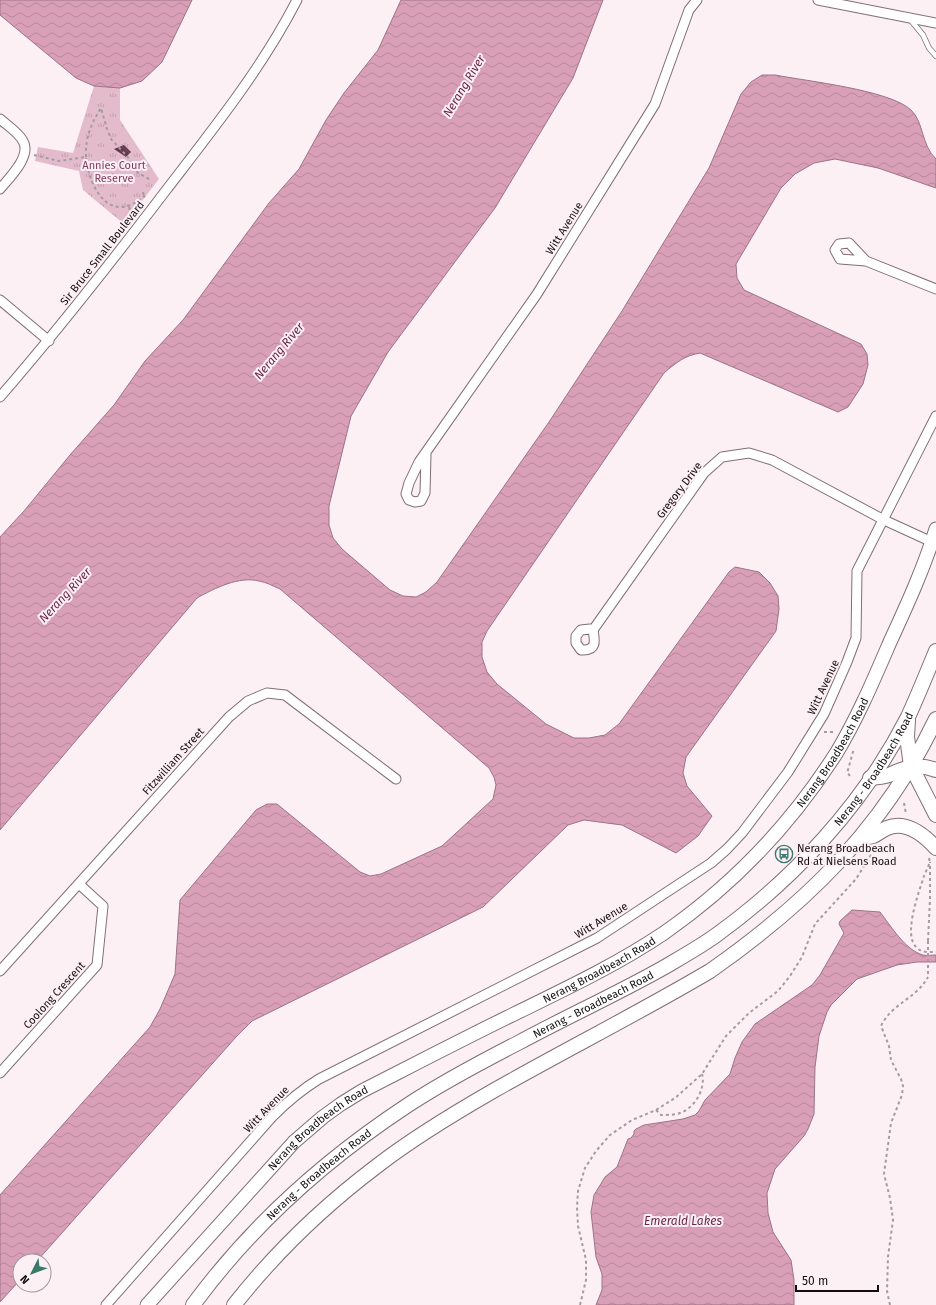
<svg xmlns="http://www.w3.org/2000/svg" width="936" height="1305" font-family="'Fira Sans',sans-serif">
<defs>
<pattern id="park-tufts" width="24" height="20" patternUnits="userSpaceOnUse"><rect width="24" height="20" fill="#e3bbcb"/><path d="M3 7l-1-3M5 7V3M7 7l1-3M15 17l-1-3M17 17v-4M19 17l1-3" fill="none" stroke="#c2a0ad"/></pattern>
<pattern id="water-waves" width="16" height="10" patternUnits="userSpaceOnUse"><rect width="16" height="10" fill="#d89fb7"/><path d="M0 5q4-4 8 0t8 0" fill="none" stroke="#b8889c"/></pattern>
<pattern id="building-back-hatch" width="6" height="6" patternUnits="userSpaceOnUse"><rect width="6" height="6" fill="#66364b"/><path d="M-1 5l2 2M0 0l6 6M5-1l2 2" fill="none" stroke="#765061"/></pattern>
</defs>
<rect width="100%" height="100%" fill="#fcf0f5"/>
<path fill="url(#park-tufts)" d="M 94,86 L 120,88 L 120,120 L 159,179 L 124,224 L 83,190 L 79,171 L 35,161 L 38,147 L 73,153 Z"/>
<g fill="url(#water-waves)" stroke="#9d7385">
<path d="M 0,0 L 192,0 L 162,62 L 142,81 L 120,88 L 94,86 L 76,78 L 0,15 Z"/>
<path d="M 401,0 L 603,0 L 573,78 L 495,208 L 388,352 L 351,416 L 329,506 L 329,525 L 333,538 L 342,549 L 390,590 L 403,596 L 416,597 L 426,592 L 437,582 L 549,422 L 622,311 L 709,168 L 741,94 L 751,82 L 762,75 L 775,75 C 806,81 890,90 911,110 C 924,122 921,145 936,159 L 936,188 L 878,168 L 835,159 L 814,163 L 795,174 L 781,188 L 736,264 L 737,278 L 744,290 L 861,344 L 867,354 L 868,365 L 863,384 L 848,407 L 838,412 L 700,353 C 684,356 677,362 664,373 L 487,631 L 482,642 L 482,657 L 487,672 L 497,684 L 546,724 L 574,738 L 589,738 L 605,735 L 619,724 L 729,572 L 735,567 L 759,572 L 770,583 L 778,596 L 779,609 L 776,631 L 686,757 L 683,773 L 687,786 L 712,816 L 698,836 L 676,853 L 622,825 L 584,820 L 568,825 L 483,907 L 252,1021 L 236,1037 L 37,1261 L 20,1261 L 20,1280 L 0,1302 L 0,1195 L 150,1027 L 160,1009 L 175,974 L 180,900 L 256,810 L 267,804 L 277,804 L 360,872 L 370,876 L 381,874 L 442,846 L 493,799 L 496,785 L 494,777 L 489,768 L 280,589 C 273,586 266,582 259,581 C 239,576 215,588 197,598 L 0,830 L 0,537 L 24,511 L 70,455 L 114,405 L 145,361 L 183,320 L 269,203 L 299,169 L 326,120 L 344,93 L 378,50 Z"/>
<path d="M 852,910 L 880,912 C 891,926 905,950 923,955 C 927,956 932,955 936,955 L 936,962 L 917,962 L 897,965 L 857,979 L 831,1005 L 827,1012 L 819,1036 L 815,1067 L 814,1114 L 808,1129 L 804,1136 L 775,1169 L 767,1193 L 768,1213 L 773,1232 L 791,1260 L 794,1280 L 794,1305 L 596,1305 L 602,1290 L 602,1274 L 596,1257 L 591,1212 L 594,1195 L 605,1177 L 617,1167 L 628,1139 L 631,1138 L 634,1134 L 634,1131 L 636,1129 L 644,1125 L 683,1119 L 695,1115 L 699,1111 L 705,1100 L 730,1074 L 735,1058 L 742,1042 L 755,1024 L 812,985 L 820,975 L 844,933 L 839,924 L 840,921 Z"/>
</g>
<path fill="url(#building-back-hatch)" d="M 124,145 L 131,152 L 126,157 L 114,149 Z"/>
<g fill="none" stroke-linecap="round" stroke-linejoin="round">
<defs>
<path id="lane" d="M 909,18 L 923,35 L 929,48 L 936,56"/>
<g id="street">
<path d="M 818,0 L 936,23"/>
<path d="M 0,119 C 8,126 18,132 23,141 C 32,156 9,178 0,189"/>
<path d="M 866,261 L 849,243 L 839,244 L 835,250 L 840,259 L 866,261 L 936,289"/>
<path d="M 0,300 L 49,341"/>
<path d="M 0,397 C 58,330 113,260 167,189 C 214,128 262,68 297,0"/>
<path d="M 426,454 L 425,493 L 421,501 L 415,502 L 409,500 L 406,494 L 409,483 L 419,462 L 537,294 L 655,104 L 689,10 L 697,0"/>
<path d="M 590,629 L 593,630 C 595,641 597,651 581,650 L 576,643 L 576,636 L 581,630 Z"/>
<path d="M 593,630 L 704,473 L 722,457 L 749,453 L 772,460 L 884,520 L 932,542"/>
<path d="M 0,971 L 129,828 L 229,717 L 248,701 L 267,693 L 285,695 L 396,779"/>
<path d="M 0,1073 L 97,965 L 103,906 L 79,884"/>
<path d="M 106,1305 L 272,1117 C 287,1102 301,1090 319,1079 L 597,938 L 711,863 L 727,849 L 742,833 L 788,772 L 824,714 L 847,662 L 856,638 L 857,571 L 936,416"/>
</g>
<g id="secondary">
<path id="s1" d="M 147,1305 L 294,1142 L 323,1117 L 341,1104 L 362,1091 C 411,1066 459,1041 508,1017 C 561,991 615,966 664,933 C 733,885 792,823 837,752 C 858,717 874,679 890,642 C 907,605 924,568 936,529"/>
</g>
<g id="primary">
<path d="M 908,720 L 907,737 L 911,766 L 936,815"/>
<path d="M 870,778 C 876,777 884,777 889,775 C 906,767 918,763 936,770"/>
<path d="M 861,838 C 864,837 870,837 873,836 C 878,834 882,830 887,828 C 906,820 924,835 936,848"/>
<path id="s2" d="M 193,1305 C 251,1226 326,1159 408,1105 C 443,1082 481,1062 518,1043 C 566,1017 615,995 663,968 C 680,958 698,948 715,936 C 794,879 863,805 908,717 C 918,695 927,673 936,651"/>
<path d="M 234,1305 C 275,1253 324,1206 377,1166 C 413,1138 453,1114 493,1091 C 565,1050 639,1013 710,971 C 807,903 884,828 936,719"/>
</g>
</defs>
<use href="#lane" stroke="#806f75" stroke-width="6"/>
<use href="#street" stroke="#806f75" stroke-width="11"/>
<use href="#secondary" stroke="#806f75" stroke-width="15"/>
<use href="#primary" stroke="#806f75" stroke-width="16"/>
<g stroke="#a59ba0" stroke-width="2" stroke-dasharray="3 3" stroke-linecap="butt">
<path d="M 34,155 L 59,161 L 86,157 C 89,189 111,226 144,196 L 146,199"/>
<path d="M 86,157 C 85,138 91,124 101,108 L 107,129 L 111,139 L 127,156 L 138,173 L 151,180"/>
<path d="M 143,192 L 144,196"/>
<path d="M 129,207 L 132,217"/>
<path d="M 824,732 L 836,732"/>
<path d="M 850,776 L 847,772 L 848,770 L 854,748"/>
<path d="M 904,803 L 906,814"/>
<path d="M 929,858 C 931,864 926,870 924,876 C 919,892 903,934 916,947 C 921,953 929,952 936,952"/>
<path d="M 928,941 L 930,899 L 930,862"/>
<path d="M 656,1110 L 661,1115 C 667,1115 675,1115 680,1113 C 695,1108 706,1088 702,1074"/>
<path d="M 580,1305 L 586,1280 L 586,1260 L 578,1226 L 577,1207 L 578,1191 L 585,1168 L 596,1151 L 610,1135 L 632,1120 L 656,1110 L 675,1098 L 702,1074 L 726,1036 L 749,1013 L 778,991 L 790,976 L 802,957 L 815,924 L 856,879 L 876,847"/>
<path d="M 890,1305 L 887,1291 L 888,1257 L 893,1220 L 890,1198 L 884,1174 L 891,1123 L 902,1095 L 903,1086 L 901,1079 L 891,1060 L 889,1046 L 881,1026 C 889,1009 905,1002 918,990 C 922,986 925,982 928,977"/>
</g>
<use href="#lane" stroke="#fff" stroke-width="4.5"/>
<use href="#street" stroke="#fff" stroke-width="9"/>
<use href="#secondary" stroke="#fff" stroke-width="13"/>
<use href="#primary" stroke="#fff" stroke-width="14"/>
<path stroke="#a59ba0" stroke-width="2" stroke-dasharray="3 3" stroke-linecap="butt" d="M 928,941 L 928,977"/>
</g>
<defs>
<symbol id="bus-ring" viewBox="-11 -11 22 22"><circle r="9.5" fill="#fcf0f5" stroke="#3b7a68" stroke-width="1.5"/><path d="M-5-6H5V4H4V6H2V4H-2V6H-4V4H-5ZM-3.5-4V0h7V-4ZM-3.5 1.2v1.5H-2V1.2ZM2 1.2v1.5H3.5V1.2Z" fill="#3b7a68"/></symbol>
</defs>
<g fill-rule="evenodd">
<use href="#bus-ring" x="774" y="844" width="20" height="20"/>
</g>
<g text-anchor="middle" stroke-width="4" stroke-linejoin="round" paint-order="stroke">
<g font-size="11" fill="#813b5c" stroke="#fcf0f5">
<text x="114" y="169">Annies Court<tspan x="114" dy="13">Reserve</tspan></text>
</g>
<g font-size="11" fill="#140d10" stroke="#fcf0f5">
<text transform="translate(564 228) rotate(-58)" y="4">Witt Avenue</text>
<text transform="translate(102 253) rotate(-52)" y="4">Sir Bruce Small Boulevard</text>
<text transform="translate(679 490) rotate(-53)" y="4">Gregory Drive</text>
<text transform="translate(823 687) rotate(-65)" y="4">Witt Avenue</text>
<text dy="4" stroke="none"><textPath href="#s1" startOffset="895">Nerang Broadbeach Road</textPath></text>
<text transform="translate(173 761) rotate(-48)" y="4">Fitzwilliam Street</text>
<text dy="4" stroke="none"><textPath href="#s2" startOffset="878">Nerang - Broadbeach Road</textPath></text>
<text transform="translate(601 920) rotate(-31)" y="4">Witt Avenue</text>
<text dy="4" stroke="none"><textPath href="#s1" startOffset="571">Nerang Broadbeach Road</textPath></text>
<text transform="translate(54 995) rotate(-48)" y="4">Coolong Crescent</text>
<text dy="4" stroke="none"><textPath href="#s2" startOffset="506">Nerang - Broadbeach Road</textPath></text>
<text transform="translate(266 1109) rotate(-46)" y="4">Witt Avenue</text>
<text dy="4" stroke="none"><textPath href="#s1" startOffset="247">Nerang Broadbeach Road</textPath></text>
<text dy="4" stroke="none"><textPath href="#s2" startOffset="182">Nerang - Broadbeach Road</textPath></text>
</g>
<g font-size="11" fill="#140d10" stroke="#fcf0f5" text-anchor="start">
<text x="797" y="852">Nerang Broadbeach<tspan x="797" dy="13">Rd at Nielsens Road</tspan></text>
</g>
<g font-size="12" font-style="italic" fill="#6a2748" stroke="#fcf0f5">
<text transform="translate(464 86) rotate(-59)" y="4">Nerang River</text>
<text transform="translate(279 351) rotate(-50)" y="4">Nerang River</text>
<text transform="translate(65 595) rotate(-47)" y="4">Nerang River</text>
<text x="683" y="1225">Emerald Lakes</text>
</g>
</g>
<g transform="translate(32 1273) rotate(228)"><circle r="19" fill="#fcf0f5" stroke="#9f9599"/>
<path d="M0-3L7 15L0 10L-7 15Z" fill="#3b7a68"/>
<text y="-6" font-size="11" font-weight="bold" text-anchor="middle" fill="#140d10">N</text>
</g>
<path d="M796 1285v6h82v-6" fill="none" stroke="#140d10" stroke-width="2"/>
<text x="802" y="1285" font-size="12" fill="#140d10" stroke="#fcf0f5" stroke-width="3" paint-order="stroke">50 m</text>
</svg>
